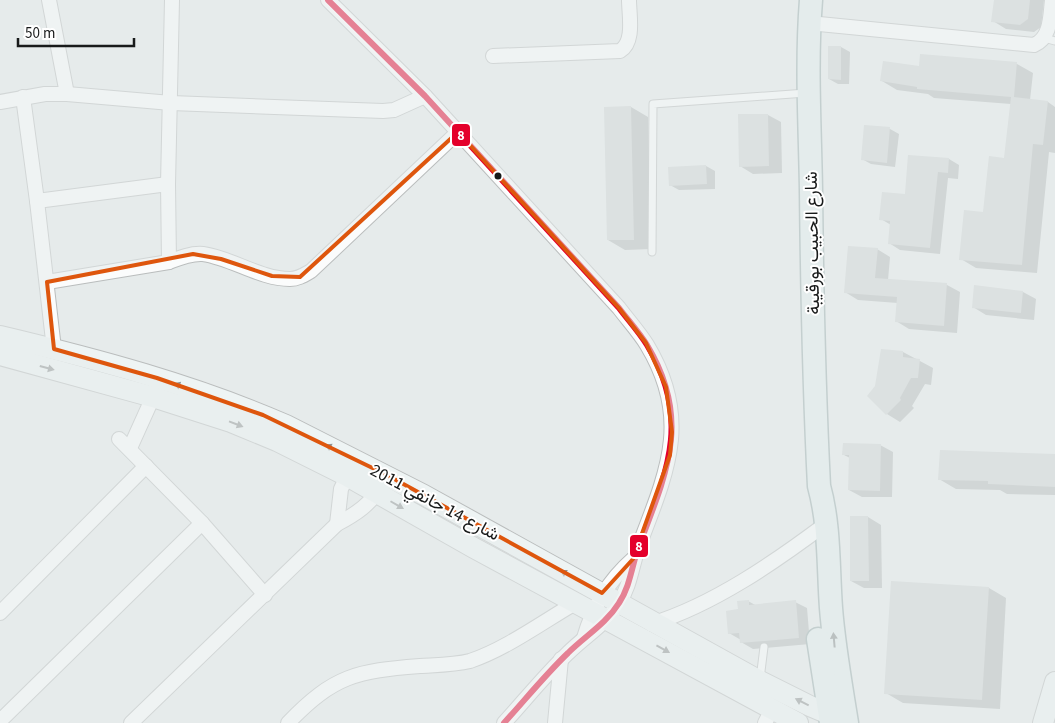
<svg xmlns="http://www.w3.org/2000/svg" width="1055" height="723" font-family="'Source Sans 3',Vazirmatn,sans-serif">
<rect width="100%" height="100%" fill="#e6ebeb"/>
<g fill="#0003">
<path d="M 995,0 L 1044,0 L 1041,27 L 1034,32 L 1006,29 L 993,21 Z"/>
<path d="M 841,47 L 850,52 L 849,84 L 838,84 L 829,79 L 830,48 Z"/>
<path d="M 921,55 L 1017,64 L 1033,73 L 1030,100 L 1048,102 L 1055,107 L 1055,153 L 1049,152 L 1037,273 L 976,268 L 961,259 L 985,213 L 1005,159 L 1011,104 L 934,98 L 928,94 L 897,90 L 882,81 L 920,67 Z"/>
<path d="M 631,107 L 648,117 L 651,249 L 625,250 L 608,240 Z"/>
<path d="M 768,115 L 781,122 L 782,173 L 753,174 L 740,166 Z"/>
<path d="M 865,126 L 890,129 L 899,134 L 895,167 L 871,164 L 862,159 Z"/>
<path d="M 949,159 L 959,165 L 958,179 L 948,178 L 940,254 L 900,250 L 889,243 L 891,225 L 881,219 Z"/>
<path d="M 706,166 L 715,171 L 715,189 L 679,190 L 670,185 Z"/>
<path d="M 877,249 L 890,257 L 888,280 L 947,285 L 960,292 L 957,333 L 909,329 L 896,321 L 898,303 L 858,300 L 845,292 Z"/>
<path d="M 1023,292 L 1036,299 L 1034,320 L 986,315 L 973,307 Z"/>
<path d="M 903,352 L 933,368 L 931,385 L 925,384 L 912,406 L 914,408 L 900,422 L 887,414 Z"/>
<path d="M 880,445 L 893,452 L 892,497 L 862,497 L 849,490 L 850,458 L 844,455 Z"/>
<path d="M 1055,455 L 1055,495 L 1007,494 L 1000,490 L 956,489 L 939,479 Z"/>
<path d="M 851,517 L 868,517 L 881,525 L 882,588 L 864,588 L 851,581 Z"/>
<path d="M 989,588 L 1006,598 L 1000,709 L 903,703 L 886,693 Z"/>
<path d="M 748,601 L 757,606 L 795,602 L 807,608 L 810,644 L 753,649 L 741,642 L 741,640 L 729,633 L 739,610 Z"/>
</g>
<g fill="#d0d4d4">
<path d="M 994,0 L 1030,0 L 1028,19 L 1020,25 L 991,22 Z"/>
<path d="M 828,46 L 841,46 L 841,80 L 828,79 Z"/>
<path d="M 920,54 L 1017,62 L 1014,97 L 1048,101 L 1043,145 L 1033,144 L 1022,265 L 959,260 L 964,210 L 983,212 L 989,156 L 1004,158 L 1011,97 L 917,89 L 917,87 L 880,81 L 883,61 L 919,66 Z"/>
<path d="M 631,106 L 634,240 L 607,240 L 604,107 Z"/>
<path d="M 738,114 L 768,114 L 769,166 L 739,167 Z"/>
<path d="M 864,125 L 890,127 L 887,163 L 861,160 Z"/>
<path d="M 908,155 L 949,158 L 948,173 L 938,172 L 930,248 L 888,244 L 890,221 L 879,220 L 882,192 L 905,194 Z"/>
<path d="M 706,165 L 707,184 L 669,186 L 668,167 Z"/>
<path d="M 848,246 L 878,248 L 875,278 L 947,283 L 944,326 L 895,322 L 897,297 L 844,293 Z"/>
<path d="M 974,285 L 1023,291 L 1021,313 L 972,308 Z"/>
<path d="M 881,349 L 903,351 L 903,357 L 920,359 L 918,378 L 911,378 L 900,398 L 901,400 L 886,415 L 867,396 L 875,386 Z"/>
<path d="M 843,443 L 881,444 L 880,491 L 848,490 L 849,455 L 842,455 Z"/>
<path d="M 940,450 L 1055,454 L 1055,487 L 988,484 L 988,481 L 938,480 Z"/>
<path d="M 850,516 L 868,516 L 869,581 L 850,581 Z"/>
<path d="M 891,581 L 989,587 L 982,700 L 884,694 Z"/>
<path d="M 749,600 L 749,605 L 796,600 L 799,638 L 740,643 L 739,633 L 728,634 L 726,611 L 738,609 L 737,601 Z"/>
</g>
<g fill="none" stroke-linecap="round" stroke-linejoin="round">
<defs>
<g id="lane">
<path d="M 1044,38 L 1055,41"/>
<path d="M 652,252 L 653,104 L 806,93"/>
<path d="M 760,679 L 764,647"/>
</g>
<g id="street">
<path d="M 49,0 L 67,94"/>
<path d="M 328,0 L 425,96 L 619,308 C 628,320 639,332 647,345 C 691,418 668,470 640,543 C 632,563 631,585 619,603 C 606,624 585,636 568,653 C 545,675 525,700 504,723"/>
<path d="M 809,23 L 1034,45 C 1051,38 1050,16 1052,0"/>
<path d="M 493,56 L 620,51 C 635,42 629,15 629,0"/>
<path d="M 23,97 L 37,201 L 54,349"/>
<path d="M 0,102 L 45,94 L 67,94 L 171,103 L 383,111 L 394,110 L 425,96"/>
<path d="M 37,201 L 168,184"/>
<path d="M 169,262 C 179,258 191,253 203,254 C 232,258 260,279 290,279 C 298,279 304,275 311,271 L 458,132"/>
<path d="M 47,282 L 169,262 L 168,184 L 172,0"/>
<path d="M 119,439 L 202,523 L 265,595"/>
<path d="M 130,448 L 153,397"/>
<path d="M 337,524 L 341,489 L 350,470"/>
<path d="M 0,613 L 146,466"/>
<path d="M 651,624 C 713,605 775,562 827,523"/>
<path d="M 584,638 C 593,606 608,581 633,559"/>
<path d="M 0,721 L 202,523"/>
<path d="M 131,723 L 337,524 C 356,514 371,504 381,486"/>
<path d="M 288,723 C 334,675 357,671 420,666 C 436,665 454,665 470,661 C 506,649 544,621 577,602"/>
<path d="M 555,723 L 561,659"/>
<path d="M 765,723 L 772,709"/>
</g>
<g id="secondary">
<path d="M 0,336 C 97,359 194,385 286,425 L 424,495 L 760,681 L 810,706 L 843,720"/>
<path d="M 0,355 L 153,397 L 231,422 L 277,441 L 347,476 L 474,548 L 798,723"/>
<path d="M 1043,723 L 1055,682"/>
</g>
<g id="primary">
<path d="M 811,0 C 806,63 810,127 811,190 C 812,288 814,387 819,486 C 830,526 828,567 831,608 C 834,647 841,685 847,723"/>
<path d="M 818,639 L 831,723"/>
</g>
</defs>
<use href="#lane" stroke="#babdbd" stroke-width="9"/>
<use href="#street" stroke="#babdbd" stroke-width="16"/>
<use href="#secondary" stroke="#babdbd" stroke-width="22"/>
<use href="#primary" stroke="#9baeae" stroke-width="25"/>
<use href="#lane" stroke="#fbfcfc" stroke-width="7"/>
<use href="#street" stroke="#fbfcfc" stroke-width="14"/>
<use href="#secondary" stroke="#eef4f4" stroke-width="20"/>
<use href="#primary" stroke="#e2eded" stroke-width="22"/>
<defs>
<path id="bus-1" d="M 328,0 L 425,96 L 619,308 C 628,320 639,332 647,345 C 691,418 668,470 640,543 C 632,563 631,585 619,603 C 606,624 585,636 568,653 C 545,675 525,700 504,723"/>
</defs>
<use href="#bus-1" stroke="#fff" stroke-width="10"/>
<use href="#bus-1" stroke="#e4002b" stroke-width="6"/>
</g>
<defs><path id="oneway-solid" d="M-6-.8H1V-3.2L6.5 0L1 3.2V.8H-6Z" transform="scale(1.25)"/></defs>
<g fill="#8e9292">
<use href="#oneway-solid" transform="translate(47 368) rotate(15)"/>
<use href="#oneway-solid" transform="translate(181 386) rotate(-161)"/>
<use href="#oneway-solid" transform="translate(236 424) rotate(21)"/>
<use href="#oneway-solid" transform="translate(332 448) rotate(-154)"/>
<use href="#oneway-solid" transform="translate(397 505) rotate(30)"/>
<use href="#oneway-solid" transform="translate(567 574) rotate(-151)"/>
<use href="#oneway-solid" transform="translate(663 649) rotate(29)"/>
<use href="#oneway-solid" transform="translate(802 702) rotate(-153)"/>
</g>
<use fill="#878e8e" href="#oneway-solid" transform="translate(834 640) rotate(-95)"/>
<path d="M0 0H1055V723H0ZM 458,132 L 619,308 L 646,343 L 666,387 L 672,432 L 670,455 L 633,559 L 602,593 L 387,475 L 263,415 L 157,378 L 54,349 L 47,282 L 193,254 L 221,259 L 272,276 L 300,277 Z" fill="#e6ebeb" fill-opacity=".55" fill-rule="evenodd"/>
<path fill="none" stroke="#de560d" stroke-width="4" stroke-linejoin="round" d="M 458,132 L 619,308 L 646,343 L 666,387 L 672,432 L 670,455 L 633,559 L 602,593 L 387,475 L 263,415 L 157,378 L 54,349 L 47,282 L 193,254 L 221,259 L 272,276 L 300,277 Z"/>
<circle fill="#181a1a" stroke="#fff" stroke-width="2" cx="498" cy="176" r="4.5"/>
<g text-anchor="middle" stroke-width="4" stroke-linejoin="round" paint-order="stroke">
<g font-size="18" fill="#181a1a" stroke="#fff">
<text transform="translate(812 243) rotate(-91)" y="6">شارع الحبيب بورقيبة</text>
<text transform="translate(435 502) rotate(28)" y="6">شارع 14 جانفي 2011</text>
</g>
</g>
<g stroke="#fff" stroke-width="2">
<rect x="451" y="123" width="20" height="24" rx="5" fill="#e4002b"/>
<rect x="629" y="534" width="20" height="24" rx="5" fill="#e4002b"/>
</g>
<g font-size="14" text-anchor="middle" font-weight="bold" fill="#fff">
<text x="461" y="140">8</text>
<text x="639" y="551">8</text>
</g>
<path d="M18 38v8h116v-8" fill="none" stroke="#181a1a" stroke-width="2.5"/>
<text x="25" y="38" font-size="15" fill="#181a1a" stroke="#ffffff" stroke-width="4" paint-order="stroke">50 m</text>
</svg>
